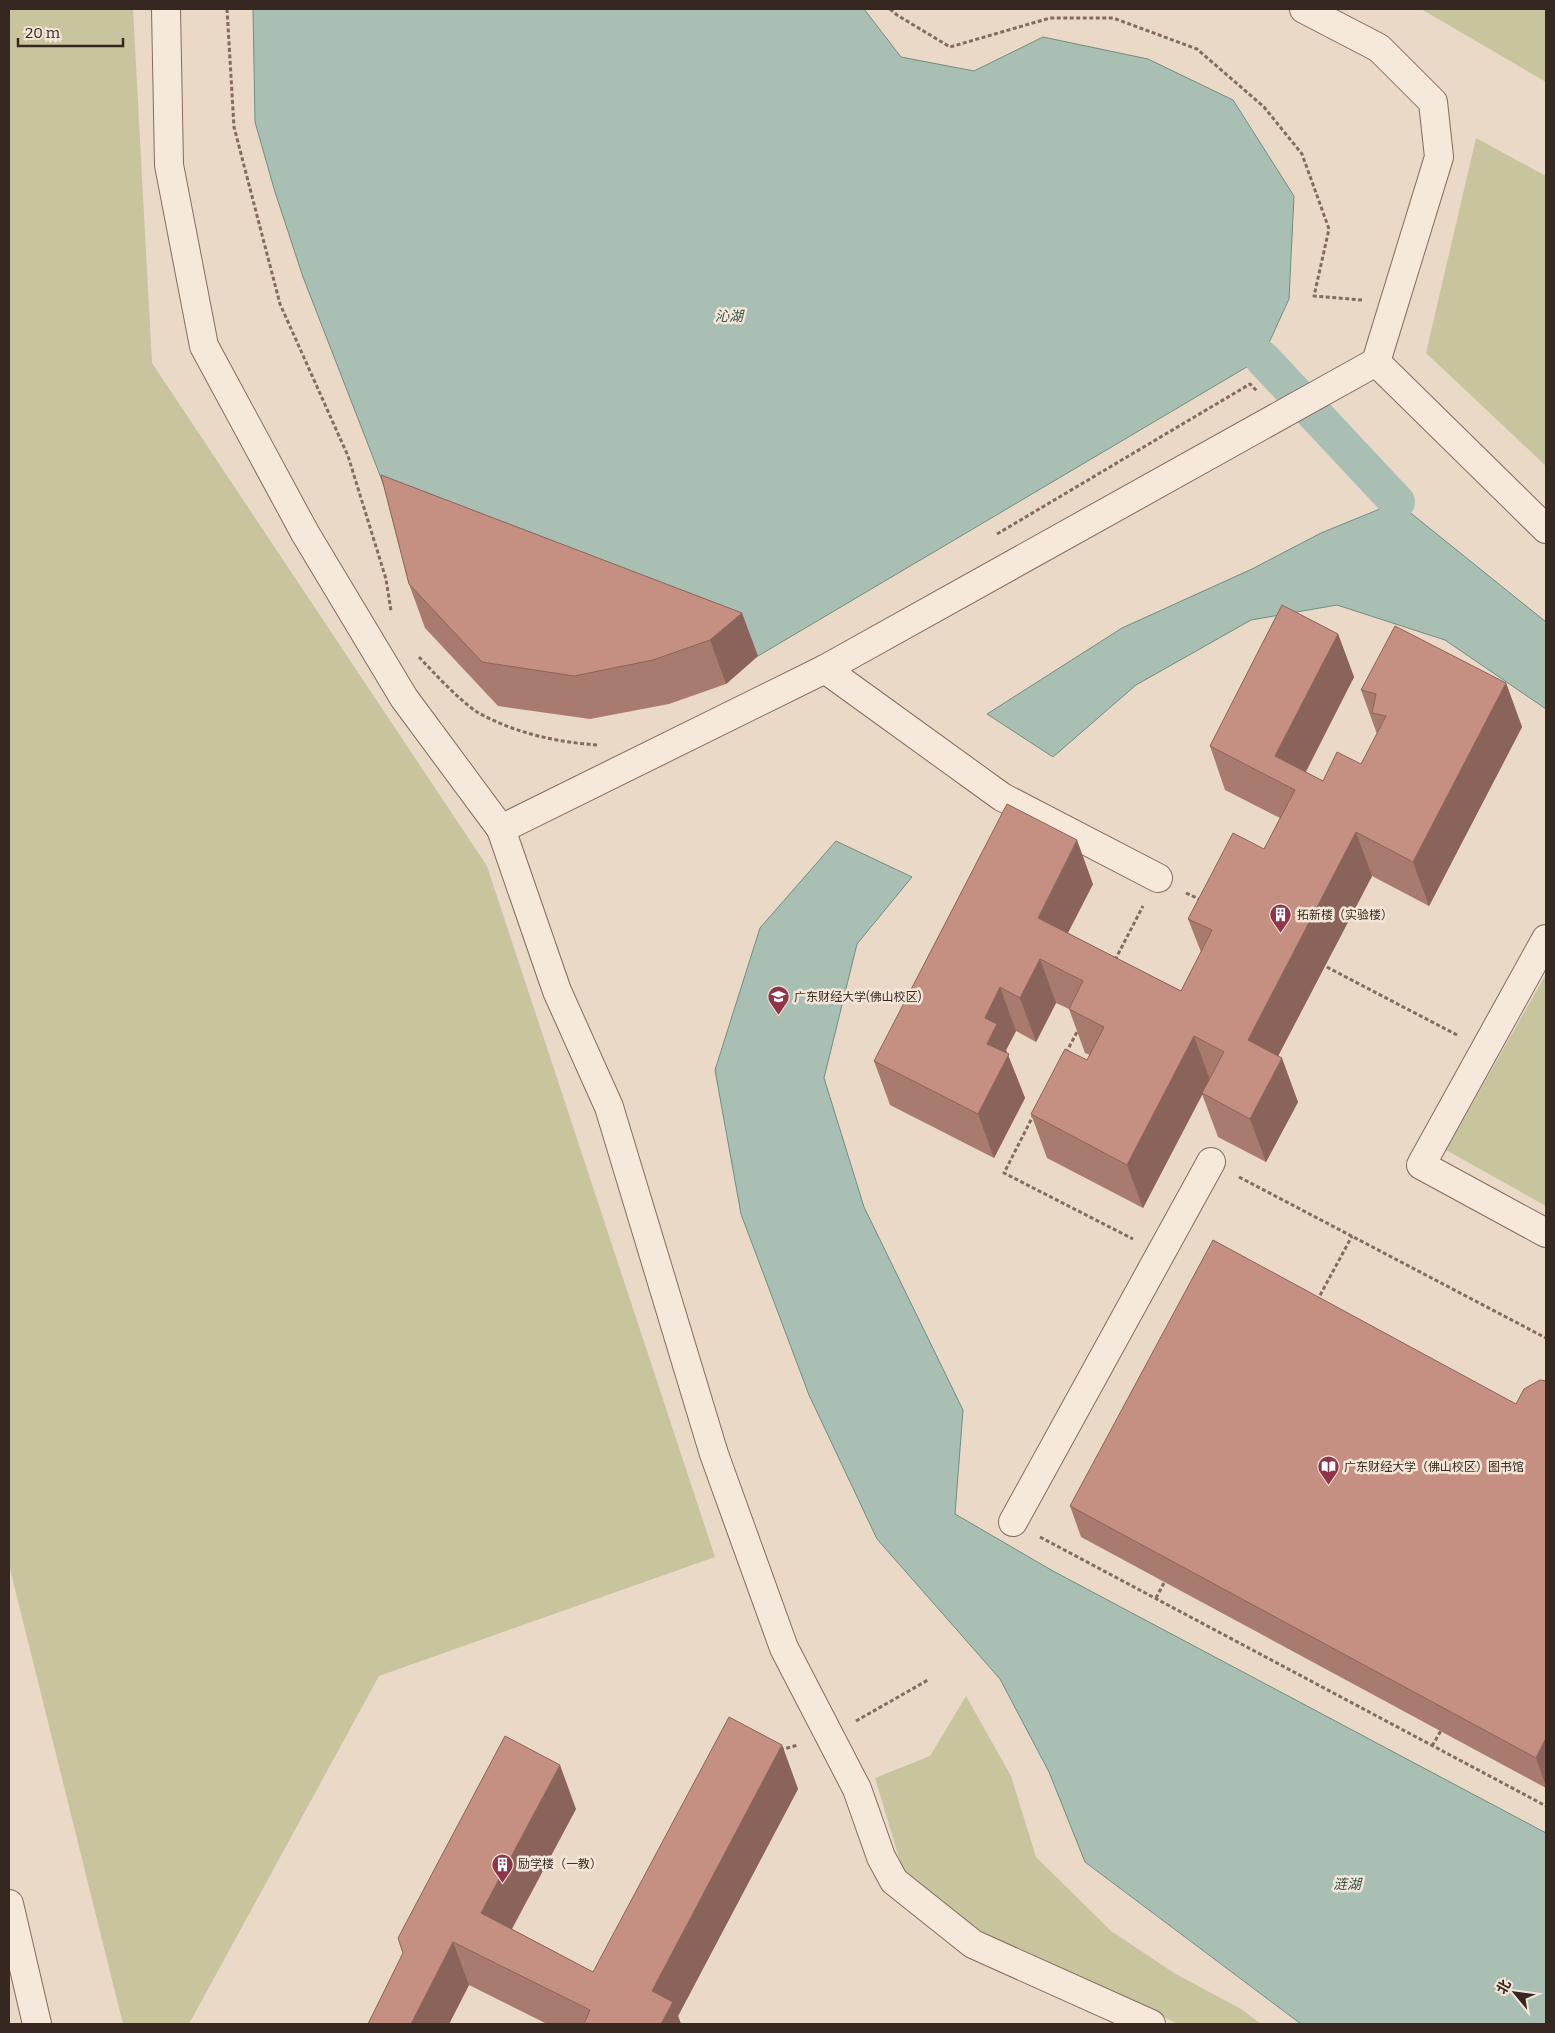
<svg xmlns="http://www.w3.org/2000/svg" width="1555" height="2033" font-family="Bitter,'Noto Sans SC',serif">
<rect width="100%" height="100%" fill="#ebd9c8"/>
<g fill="#c8c49d">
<path d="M 9,9 L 133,9 L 152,363 L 487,866 L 715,1557 L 379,1676 L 189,2024 L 123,2024 L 9,1565 Z"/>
<path d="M 1421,9 L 1546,9 L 1546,82 Z"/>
<path d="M 1476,138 L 1546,176 L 1546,466 L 1426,353 Z"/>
<path d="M 1546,974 L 1546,1206 L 1446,1150 Z"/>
<path d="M 966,1696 L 1011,1776 L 1036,1857 L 1111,1931 L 1174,1973 L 1241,2009 L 1261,2024 L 1178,2024 L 1095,1984 L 990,1938 L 904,1874 L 875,1778 L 930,1756 Z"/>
</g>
<g fill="#a9bfb4" stroke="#708d7f">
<path d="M 253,9 L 864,9 L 901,57 L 974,71 L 1043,37 L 1148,59 L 1233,100 L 1294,196 L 1289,299 L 1262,358 L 758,656 L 397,519 L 303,277 L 275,192 L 255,122 Z"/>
<path d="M 1397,502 L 1546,622 L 1546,709 L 1445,640 L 1337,605 L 1251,620 L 1136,685 L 1053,757 L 987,714 L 1122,628 L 1252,569 L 1321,533 Z"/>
<path d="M 836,841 L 912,877 L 857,944 L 824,1078 L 864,1207 L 963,1410 L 955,1514 L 1053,1571 L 1546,1833 L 1546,2024 L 1301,2024 L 1085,1862 L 1049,1772 L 1000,1679 L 877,1539 L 809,1395 L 741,1214 L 715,1070 L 760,928 Z"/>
</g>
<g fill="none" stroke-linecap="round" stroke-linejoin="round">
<path stroke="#a9bfb4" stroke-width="36" d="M 1262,358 L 1397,502"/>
<defs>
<g id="street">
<path d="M 166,9 L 169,165 L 204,346 L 305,533 L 404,698 L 501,829"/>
<path d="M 1304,9 L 1379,48 L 1433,102 L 1439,157 L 1376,362 L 1546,529"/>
<path d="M 825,669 L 1002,797 L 1158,878"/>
<path d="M 1546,939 L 1421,1165 L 1546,1233"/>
<path d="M 1013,1522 L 1211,1162"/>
<path d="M 9,1904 L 37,2024"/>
<path d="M 1151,2024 L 973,1944 L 894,1881 L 881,1857 L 857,1789 L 784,1648 L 714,1454 L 609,1107 L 557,991 L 501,829 L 825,669 L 1376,362"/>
</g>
</defs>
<use href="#street" stroke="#856b5f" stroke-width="30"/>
<g stroke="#856b5f" stroke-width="3" stroke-dasharray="4 2.5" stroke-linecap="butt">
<path d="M 227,9 L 234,127 L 280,304 L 348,456 L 386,579 L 391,611"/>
<path d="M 890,9 L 897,15 L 950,47 L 1050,18 L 1113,18 L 1197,49 L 1264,107 L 1302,154 L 1329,229 L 1314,296 L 1362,300"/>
<path d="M 997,534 L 1250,384 L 1257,391"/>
<path d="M 419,657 C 434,673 459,700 477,712 C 514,733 556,742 597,745"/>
<path d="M 1186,893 L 1201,900"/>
<path d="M 1115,960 L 1143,906"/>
<path d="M 1321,964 L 1457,1035"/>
<path d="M 1066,1053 L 1078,1030"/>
<path d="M 1034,1114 L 1004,1173 L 1133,1239"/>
<path d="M 1239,1177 L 1546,1338"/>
<path d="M 1317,1301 L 1352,1236"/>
<path d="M 1040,1537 L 1546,1806"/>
<path d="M 1156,1598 L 1166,1579"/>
<path d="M 856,1721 L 928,1680"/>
<path d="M 1432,1746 L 1442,1729"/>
<path d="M 780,1750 L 798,1745"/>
</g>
<use href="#street" stroke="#f6e8db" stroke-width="28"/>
</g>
<g fill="#a97b6f">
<path d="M 381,475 L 758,656 L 726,684 L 669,704 L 590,719 L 498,706 L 425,628 L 409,584 Z"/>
<path d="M 1338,634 L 1354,677 L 1306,772 L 1323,781 L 1361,764 L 1377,734 L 1361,690 L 1506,683 L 1522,727 L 1429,906 L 1372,876 L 1278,1056 L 1298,1102 L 1266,1162 L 1218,1137 L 1202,1094 L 1143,1208 L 1047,1158 L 1031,1114 L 1087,1060 L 1090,1055 L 1085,1053 L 1069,1009 L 1056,1003 L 1036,1042 L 1016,1031 L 1006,1050 L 1025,1098 L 994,1158 L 890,1105 L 874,1061 L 1093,884 L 1068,933 L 1181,991 L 1201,952 L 1188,919 L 1264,849 L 1280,818 L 1225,790 L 1210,746 Z"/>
<path d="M 1546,1381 L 1546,1788 L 1081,1537 L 1070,1506 L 1516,1404 Z"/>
<path d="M 782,1745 L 798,1789 L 678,2016 L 681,2024 L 547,2024 L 469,1985 L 449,2024 L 368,2024 L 403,1954 L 576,1809 L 512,1929 L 593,1972 Z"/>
</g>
<g fill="#8a645a">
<path d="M 742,613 L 758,656 L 726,684 L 710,640 Z"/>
<path d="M 1338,634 L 1354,677 L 1295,792 L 1275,756 Z"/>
<path d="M 1506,683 L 1522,727 L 1429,906 L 1413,862 Z"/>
<path d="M 1356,832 L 1372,876 L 1264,1083 L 1248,1040 Z"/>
<path d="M 1077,840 L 1093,884 L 1053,961 L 1038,918 Z"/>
<path d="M 1040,959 L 1056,1003 L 1036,1042 L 1020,998 Z"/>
<path d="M 1000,987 L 1016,1031 L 1006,1050 L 1025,1098 L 994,1158 L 978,1114 L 987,1044 L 985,1018 Z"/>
<path d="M 1194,1036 L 1210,1080 L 1143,1208 L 1127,1165 Z"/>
<path d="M 1282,1058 L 1298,1102 L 1266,1162 L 1250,1119 Z"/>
<path d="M 1546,1738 L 1546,1786 L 1536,1758 Z"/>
<path d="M 782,1745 L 798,1789 L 678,2016 L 681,2024 L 661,2024 L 652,1991 Z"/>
<path d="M 560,1765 L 576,1809 L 497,1956 L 481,1913 Z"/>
<path d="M 453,1942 L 469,1985 L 449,2024 L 411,2024 Z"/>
</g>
<g fill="#c58f81" stroke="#8a645a">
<path d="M 381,475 L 742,613 L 710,640 L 653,660 L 574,676 L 482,662 L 409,584 Z"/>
<path d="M 1282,605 L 1338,634 L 1275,756 L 1323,781 L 1337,752 L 1361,764 L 1386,716 L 1372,713 L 1376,694 L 1361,690 L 1395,626 L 1506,683 L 1413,862 L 1356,832 L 1248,1040 L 1282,1058 L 1250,1119 L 1202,1093 L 1224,1052 L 1194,1036 L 1127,1165 L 1031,1114 L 1065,1049 L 1087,1060 L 1104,1027 L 1069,1009 L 1083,981 L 1040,959 L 1020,998 L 1000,987 L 985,1018 L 997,1024 L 987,1044 L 1009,1054 L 978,1114 L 874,1061 L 1007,804 L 1077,840 L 1038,918 L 1181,991 L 1212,930 L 1188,919 L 1233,833 L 1264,849 L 1295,790 L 1210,746 Z"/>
<path d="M 1213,1240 L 1516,1404 L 1524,1389 L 1540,1380 L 1546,1381 L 1546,1738 L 1536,1758 L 1070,1506 Z"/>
<path d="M 729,1717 L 782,1745 L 652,1991 L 673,2002 L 661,2024 L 584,2024 L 590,2010 L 453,1942 L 411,2024 L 368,2024 L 403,1953 L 398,1938 L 505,1736 L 560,1765 L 481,1913 L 593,1972 Z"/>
</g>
<defs>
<symbol id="building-pin" viewBox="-11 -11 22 30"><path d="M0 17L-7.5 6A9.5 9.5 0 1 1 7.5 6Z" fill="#8f3449" stroke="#f3e5d7"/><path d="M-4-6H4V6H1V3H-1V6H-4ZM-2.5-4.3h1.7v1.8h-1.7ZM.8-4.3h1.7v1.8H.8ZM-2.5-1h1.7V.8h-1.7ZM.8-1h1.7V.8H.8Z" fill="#fff"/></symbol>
<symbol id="university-pin" viewBox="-11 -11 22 30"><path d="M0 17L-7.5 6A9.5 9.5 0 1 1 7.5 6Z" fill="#8f3449" stroke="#f3e5d7"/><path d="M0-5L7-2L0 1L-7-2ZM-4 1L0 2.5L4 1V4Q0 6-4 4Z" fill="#fff"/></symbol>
<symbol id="library-pin" viewBox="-11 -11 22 30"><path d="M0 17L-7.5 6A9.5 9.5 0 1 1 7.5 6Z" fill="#8f3449" stroke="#f3e5d7"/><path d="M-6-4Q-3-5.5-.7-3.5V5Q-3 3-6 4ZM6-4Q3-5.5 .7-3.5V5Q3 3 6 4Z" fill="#fff"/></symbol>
</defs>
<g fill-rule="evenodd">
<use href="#building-pin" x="1268" y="902" width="25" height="34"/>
<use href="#university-pin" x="766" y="984" width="25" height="34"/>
<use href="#library-pin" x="1316" y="1454" width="25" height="34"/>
<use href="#building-pin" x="490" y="1852" width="25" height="34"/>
</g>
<g text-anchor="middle" stroke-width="5" stroke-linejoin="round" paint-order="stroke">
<g font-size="12" fill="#372721" stroke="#f3e5d7" text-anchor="start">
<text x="1297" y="919">拓新楼（实验楼）</text>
<text x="794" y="1001">广东财经大学(佛山校区)</text>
<text x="1344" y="1471">广东财经大学（佛山校区）图书馆</text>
<text x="518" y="1868">励学楼（一教）</text>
</g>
<g font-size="14" font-style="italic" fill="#32554b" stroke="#f3e5d7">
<text x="729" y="321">沁湖</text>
<text x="1347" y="1889">涟湖</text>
</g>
</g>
<rect width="1555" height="2033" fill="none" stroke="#372721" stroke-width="20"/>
<g transform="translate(1515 1993) rotate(299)" stroke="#f3e5d7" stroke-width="4" paint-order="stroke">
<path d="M0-4L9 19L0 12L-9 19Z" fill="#372721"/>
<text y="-8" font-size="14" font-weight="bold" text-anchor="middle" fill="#372721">北</text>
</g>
<path d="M18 38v8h105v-8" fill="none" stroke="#372721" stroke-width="2.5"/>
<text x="25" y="38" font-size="15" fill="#372721" stroke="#f3e5d7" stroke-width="4" paint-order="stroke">20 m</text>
</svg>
